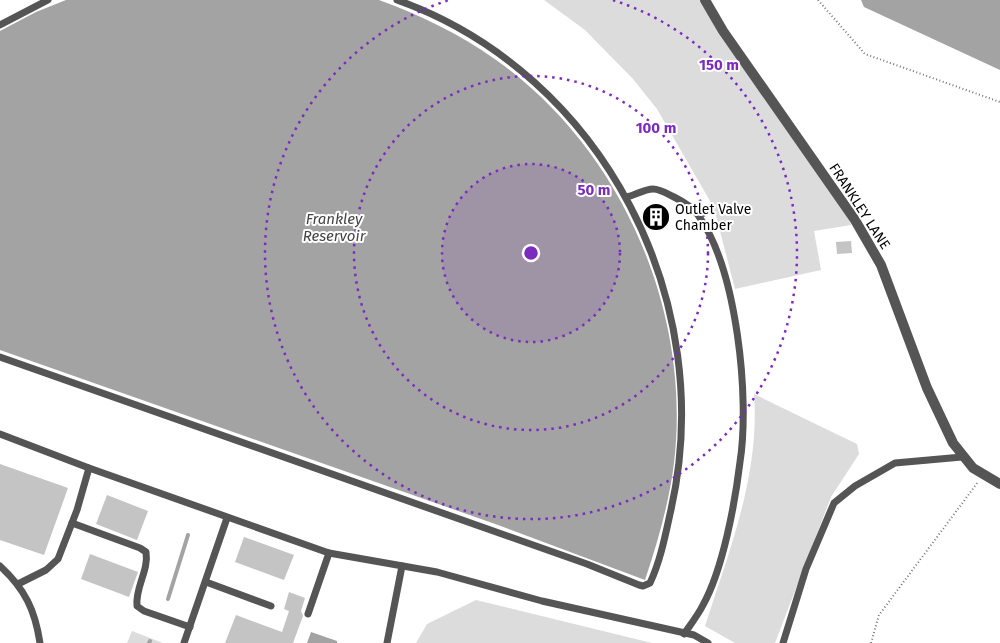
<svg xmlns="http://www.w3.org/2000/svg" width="1000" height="643" font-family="'Fira Sans',sans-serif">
<rect width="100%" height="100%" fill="#fff"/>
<g fill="#dcdcdc">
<path d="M 544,0 L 701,0 L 718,33 L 848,214 L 851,225 L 814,231 L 821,270 L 735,289 L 714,208 L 657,109 L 633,79 L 585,30 Z"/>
<path d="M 754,394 L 857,444 L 859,454 L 831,497 L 775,643 L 735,643 L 705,626 C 729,551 760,475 754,394 Z"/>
<path d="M 476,600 L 652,643 L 416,643 L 427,624 Z"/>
<path d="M 132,631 L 163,643 L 127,643 Z"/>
</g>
<g fill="#a3a3a3">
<path d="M 66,0 L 379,0 C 420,15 460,34 496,60 C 621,148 692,311 674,463 C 669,503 658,541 645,580 L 498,525 L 0,350 L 0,31 L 36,12 Z"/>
<path d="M 861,0 L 1000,0 L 1000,70 L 864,7 Z"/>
<path d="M 311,632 L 337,641 L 337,643 L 307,643 Z"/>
</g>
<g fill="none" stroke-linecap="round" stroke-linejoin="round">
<g stroke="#a3a3a3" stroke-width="4">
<path d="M 168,599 L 188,535"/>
<path d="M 149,643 L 150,641"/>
</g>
</g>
<g fill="#c4c4c4">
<circle cx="655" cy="217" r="9"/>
<path d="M 851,241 L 852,253 L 837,254 L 836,242 Z"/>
<path d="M 0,464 L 68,488 L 44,555 L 0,540 Z"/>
<path d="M 107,495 L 148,511 L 137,540 L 96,524 Z"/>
<path d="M 244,537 L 294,555 L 284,580 L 235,562 Z"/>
<path d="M 90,554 L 138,572 L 129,597 L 81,579 Z"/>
<path d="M 289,592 L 305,598 L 301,611 L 303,616 L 293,643 L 225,643 L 236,615 L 282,632 L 289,611 L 284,609 Z"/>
</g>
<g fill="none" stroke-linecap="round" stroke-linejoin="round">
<g stroke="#777" stroke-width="2" stroke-dasharray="1 2.5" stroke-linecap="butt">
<path d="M 818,0 L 865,54 L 1000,102"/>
<path d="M 871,643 L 879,615 L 978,482"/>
</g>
<g stroke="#555" stroke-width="7">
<path d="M 0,25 L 48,0"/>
<path d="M 627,197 C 635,195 645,189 653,189 C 660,189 668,194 674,197 C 682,201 693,208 698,215 C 737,269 750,398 740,462 C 735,503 723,569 703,605 C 698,615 691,624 684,634"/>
<path d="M 0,357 L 587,564 L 639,585 L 643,586 L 650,583 C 660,562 665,537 670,514 C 720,303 604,74 397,0"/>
<path d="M 0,434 L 89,468 L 329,553 L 308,614"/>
<path d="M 72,523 L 140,548 L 146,552 C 149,571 135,587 137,606 L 144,611 L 190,627"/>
<path d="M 329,553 L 437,572 L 542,601 L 694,635 L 708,643"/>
<path d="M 0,566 C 25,589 35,610 40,643"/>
<path d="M 206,582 L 271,606"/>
<path d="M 18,584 L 46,570 L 58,559 L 77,510 L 89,468"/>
<path d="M 184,643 L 227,518"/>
<path d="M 387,643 L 402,566"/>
<path d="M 783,643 L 806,569 L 834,503 L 855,486 L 895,463 L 962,457"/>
</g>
<path stroke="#555" stroke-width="10" d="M 705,0 L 723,31 L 855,220 L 881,265 L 927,388 L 953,443 L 973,468 L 1000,484"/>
</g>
<circle cx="531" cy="253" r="89" fill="#7b2cbf" fill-opacity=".12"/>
<g fill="none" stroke="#7b2cbf" stroke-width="2.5" stroke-dasharray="2.5 5">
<circle cx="531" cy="253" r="89"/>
<circle cx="531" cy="253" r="177"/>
<path d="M613 0A266 266 0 1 1 449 0"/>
</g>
<defs>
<symbol id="building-disc" viewBox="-11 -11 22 22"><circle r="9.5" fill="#000" stroke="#fff"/><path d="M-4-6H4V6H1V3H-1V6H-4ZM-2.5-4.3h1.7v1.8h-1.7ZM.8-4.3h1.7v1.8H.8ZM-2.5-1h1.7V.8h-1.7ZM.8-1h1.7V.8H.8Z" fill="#fff"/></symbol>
</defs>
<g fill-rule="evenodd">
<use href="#building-disc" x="640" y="201" width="32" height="32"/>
</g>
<g text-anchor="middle" stroke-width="4" stroke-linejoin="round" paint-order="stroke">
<g font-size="14" fill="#000" stroke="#fff">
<text transform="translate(860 206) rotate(57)" y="5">FRANKLEY LANE</text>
</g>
<g font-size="14" fill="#000" stroke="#fff" text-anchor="start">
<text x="675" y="214">Outlet Valve<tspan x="675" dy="16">Chamber</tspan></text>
</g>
<g font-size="15" font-style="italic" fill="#444" stroke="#fff">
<text x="334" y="224">Frankley<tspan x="334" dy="17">Reservoir</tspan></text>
</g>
</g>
<circle cx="531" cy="253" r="8" fill="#7b2cbf" stroke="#fff" stroke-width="2.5"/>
<g font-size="15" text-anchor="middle" font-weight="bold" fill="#7b2cbf" stroke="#fff" stroke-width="4" stroke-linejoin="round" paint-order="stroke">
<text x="719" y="70">150 m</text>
<text x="656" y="133">100 m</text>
<text x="594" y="195">50 m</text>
</g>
</svg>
